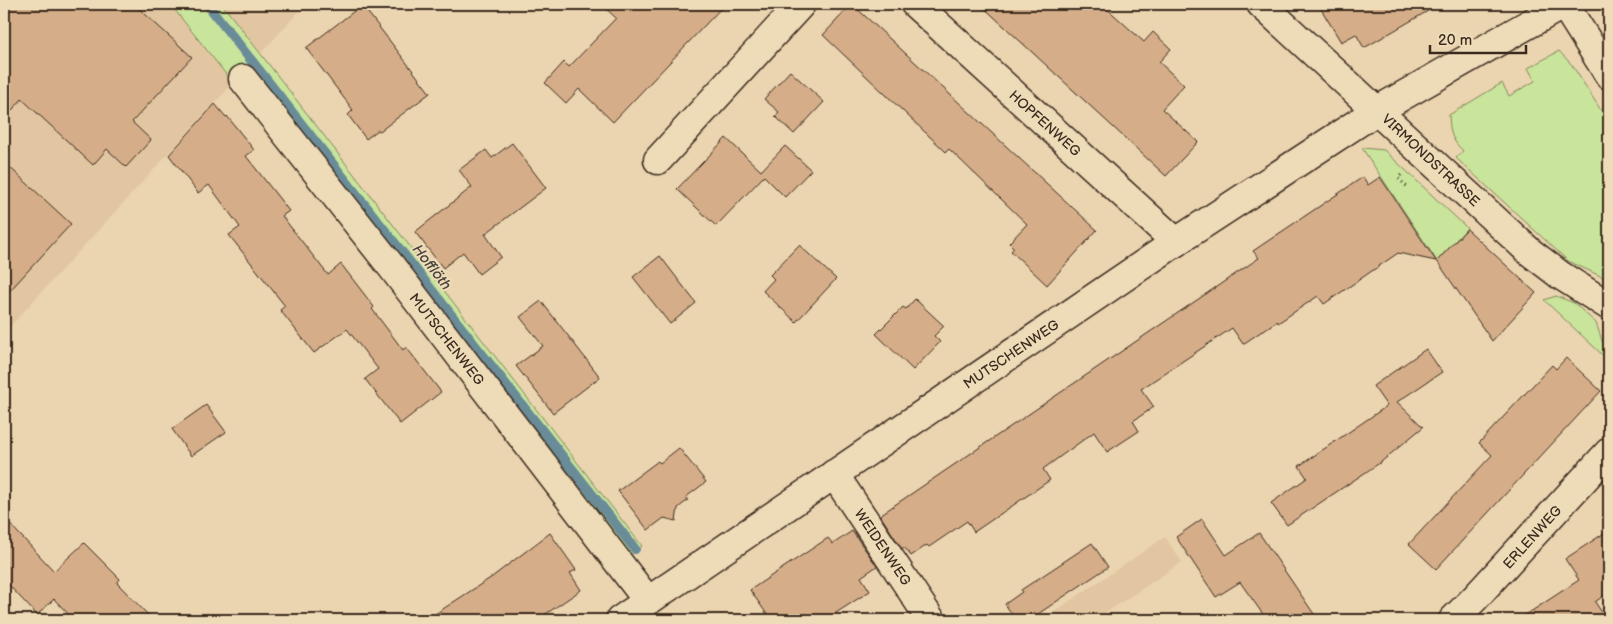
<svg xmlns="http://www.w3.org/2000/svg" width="1613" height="624" font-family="'Balsamiq Sans',sans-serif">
<rect width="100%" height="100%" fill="#ebd4b0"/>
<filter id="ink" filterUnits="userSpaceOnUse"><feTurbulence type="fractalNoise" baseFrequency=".02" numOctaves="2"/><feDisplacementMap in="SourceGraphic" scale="10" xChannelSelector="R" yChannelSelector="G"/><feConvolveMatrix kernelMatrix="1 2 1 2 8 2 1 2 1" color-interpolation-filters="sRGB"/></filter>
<g filter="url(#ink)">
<g fill="#e1c6a1">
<path d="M 4,4 L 170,4 L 233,83 L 4,333 Z"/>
<path d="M 222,4 L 306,4 L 261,53 Z"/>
<path d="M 1165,537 L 1182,562 L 1095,620 L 1042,620 Z"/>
</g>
<g fill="#c9e49b" stroke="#82875c">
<path d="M 170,4 L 222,4 L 642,546 L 629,556 L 250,66 L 233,83 Z"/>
<path d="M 1559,51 L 1572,65 L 1609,123 L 1609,280 L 1568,261 L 1456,158 L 1463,151 C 1451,139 1450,133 1449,115 L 1502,83 L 1509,96 L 1535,81 L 1528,68 Z"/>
<path d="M 1362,148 L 1384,150 L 1467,228 L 1437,261 Z"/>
<path d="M 1556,296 L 1574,303 L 1596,323 L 1609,361 L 1544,300 Z"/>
</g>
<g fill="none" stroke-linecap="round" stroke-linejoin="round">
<path stroke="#698c98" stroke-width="10" d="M 207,4 L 635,549"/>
</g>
<g fill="#d5ae89" stroke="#3b2a1e">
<path d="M 4,4 L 134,4 L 192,57 L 132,122 L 151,140 L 126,167 L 107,149 L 93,165 L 22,99 L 4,119 Z"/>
<path d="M 601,4 L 725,4 L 613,122 L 579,89 L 566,103 L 545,83 L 564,62 L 569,67 L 616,18 Z"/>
<path d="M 852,4 L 1097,230 L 1047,285 L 1011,251 L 1014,248 L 1009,243 L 1027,224 L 949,149 L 946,152 L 823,35 Z"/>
<path d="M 980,4 L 1102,4 L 1144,42 L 1153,32 L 1171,49 L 1159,62 L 1184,85 L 1162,109 L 1198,142 L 1166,176 Z"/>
<path d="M 1318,4 L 1440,4 L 1364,48 L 1356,34 L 1341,42 Z"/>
<path d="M 362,5 L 430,93 L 380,131 L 378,130 L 366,139 L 348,115 L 353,110 L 306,48 Z"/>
<path d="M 790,71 L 824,102 L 794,134 L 775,116 L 779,112 L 764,99 Z"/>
<path d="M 215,104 L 226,117 L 227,116 L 254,150 L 246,156 L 289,211 L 282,216 L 328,275 L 341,264 L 374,307 L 372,309 L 403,350 L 406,347 L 441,392 L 400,424 L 365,379 L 378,369 L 347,329 L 314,353 L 280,310 L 285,306 L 229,235 L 240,227 L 209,185 L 198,193 L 169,155 Z"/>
<path d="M 726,138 L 761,171 L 785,146 L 811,170 L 785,197 L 764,176 L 716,226 L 677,189 Z"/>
<path d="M 512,143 L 546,188 L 485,234 L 501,257 L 479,274 L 463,252 L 443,268 L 415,232 L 472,187 L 459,170 L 486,150 L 492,158 Z"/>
<path d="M 4,162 L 71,224 L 4,297 Z"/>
<path d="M 1363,177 L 1368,185 L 1380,177 L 1436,261 L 1398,253 L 1324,304 L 1318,296 L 1278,323 L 1277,321 L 1243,344 L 1232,328 L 1141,389 L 1154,407 L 1133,421 L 1139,431 L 1107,452 L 1094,432 L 1043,469 L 1050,480 L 974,532 L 967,521 L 929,547 L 927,545 L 911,556 L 904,547 L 902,549 L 880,515 L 1259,258 L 1253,251 Z"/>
<path d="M 1467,229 L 1536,293 L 1492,341 L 1437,261 Z"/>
<path d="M 799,245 L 836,279 L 796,322 L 763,291 L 774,279 L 770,275 Z"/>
<path d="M 660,256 L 696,303 L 670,324 L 633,277 Z"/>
<path d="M 915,299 L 944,326 L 934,336 L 940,342 L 913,370 L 876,334 L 903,307 L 906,309 Z"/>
<path d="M 541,301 L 600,377 L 553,413 L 516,366 L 543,346 L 520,317 Z"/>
<path d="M 1426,349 L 1442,372 L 1397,402 L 1423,427 L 1381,462 L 1287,525 L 1271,503 L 1307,478 L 1299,466 L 1387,406 L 1373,386 Z"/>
<path d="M 1566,358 L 1601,391 L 1436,569 L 1409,544 L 1492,455 L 1479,443 L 1552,365 L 1556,369 Z"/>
<path d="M 206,405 L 226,432 L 191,456 L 172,429 Z"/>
<path d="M 679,448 L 706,482 L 686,497 L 688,500 L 678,508 L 676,521 L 664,518 L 648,530 L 618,491 L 658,461 L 660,463 Z"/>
<path d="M 4,518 L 54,571 L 84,543 L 120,579 L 117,583 L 153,620 L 74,620 L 54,599 L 37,615 L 4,580 Z"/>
<path d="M 1202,519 L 1226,555 L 1259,533 L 1318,620 L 1267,620 L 1240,582 L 1216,597 L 1176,537 Z"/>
<path d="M 1609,530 L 1609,592 L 1595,602 L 1607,620 L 1518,620 L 1579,580 L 1565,559 Z"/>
<path d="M 852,531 L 877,566 L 861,577 L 870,591 L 825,620 L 771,620 L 750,590 L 828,538 L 833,544 Z"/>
<path d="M 550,533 L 576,570 L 570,573 L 581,590 L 537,620 L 426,620 L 492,577 Z"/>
<path d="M 1092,543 L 1108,567 L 1029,620 L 1016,620 L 1005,604 L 1022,592 L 1021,590 Z"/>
</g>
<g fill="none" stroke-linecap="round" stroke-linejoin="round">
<defs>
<g id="minor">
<path d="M 915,4 L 1176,242"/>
<path d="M 1261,4 L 1530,252 L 1560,275 L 1609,306"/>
<path d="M 243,79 L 391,266 L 648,601"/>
<path d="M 658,160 L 801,4"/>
<path d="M 834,474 L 931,620"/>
<path d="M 620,620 L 1176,242 L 1376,111 L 1564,4 L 1609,75"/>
<path d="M 1453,620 L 1475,598 L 1609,452"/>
</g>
</defs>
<use href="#minor" stroke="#3b2a1e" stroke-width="31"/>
<path stroke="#3b2a1e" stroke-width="3" stroke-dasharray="1 4" stroke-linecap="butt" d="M 1401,175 L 1398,178 L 1407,187"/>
<use href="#minor" stroke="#eedbb8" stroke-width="28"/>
</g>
</g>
<g text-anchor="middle" stroke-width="4" stroke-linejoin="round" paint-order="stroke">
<g font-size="14" fill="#3b2a1e" stroke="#eedbb8">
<text transform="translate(1045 123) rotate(42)" y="5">HOPFENWEG</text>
<text transform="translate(1431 160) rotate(43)" y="5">VIRMONDSTRASSE</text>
<text transform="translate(447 339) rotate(52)" y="5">MUTSCHENWEG</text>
<text transform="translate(1011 354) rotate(-34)" y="5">MUTSCHENWEG</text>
<text transform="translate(1532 537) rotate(-48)" y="5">ERLENWEG</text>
<text transform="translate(883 547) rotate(56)" y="5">WEIDENWEG</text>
</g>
<g font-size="15" font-style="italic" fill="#47433d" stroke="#eedbb8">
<text transform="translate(432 267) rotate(52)" y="5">Hofflöth</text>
</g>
</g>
<rect width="1613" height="624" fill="none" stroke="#eedbb8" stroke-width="20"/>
<rect x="10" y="10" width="1593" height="604" fill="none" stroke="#3b2a1e" stroke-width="2" filter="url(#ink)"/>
<path d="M1430 45v8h96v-8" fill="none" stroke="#3b2a1e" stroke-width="2.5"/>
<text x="1438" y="45" font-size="15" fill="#3b2a1e" stroke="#eedbb8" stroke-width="4" paint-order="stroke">20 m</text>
</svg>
